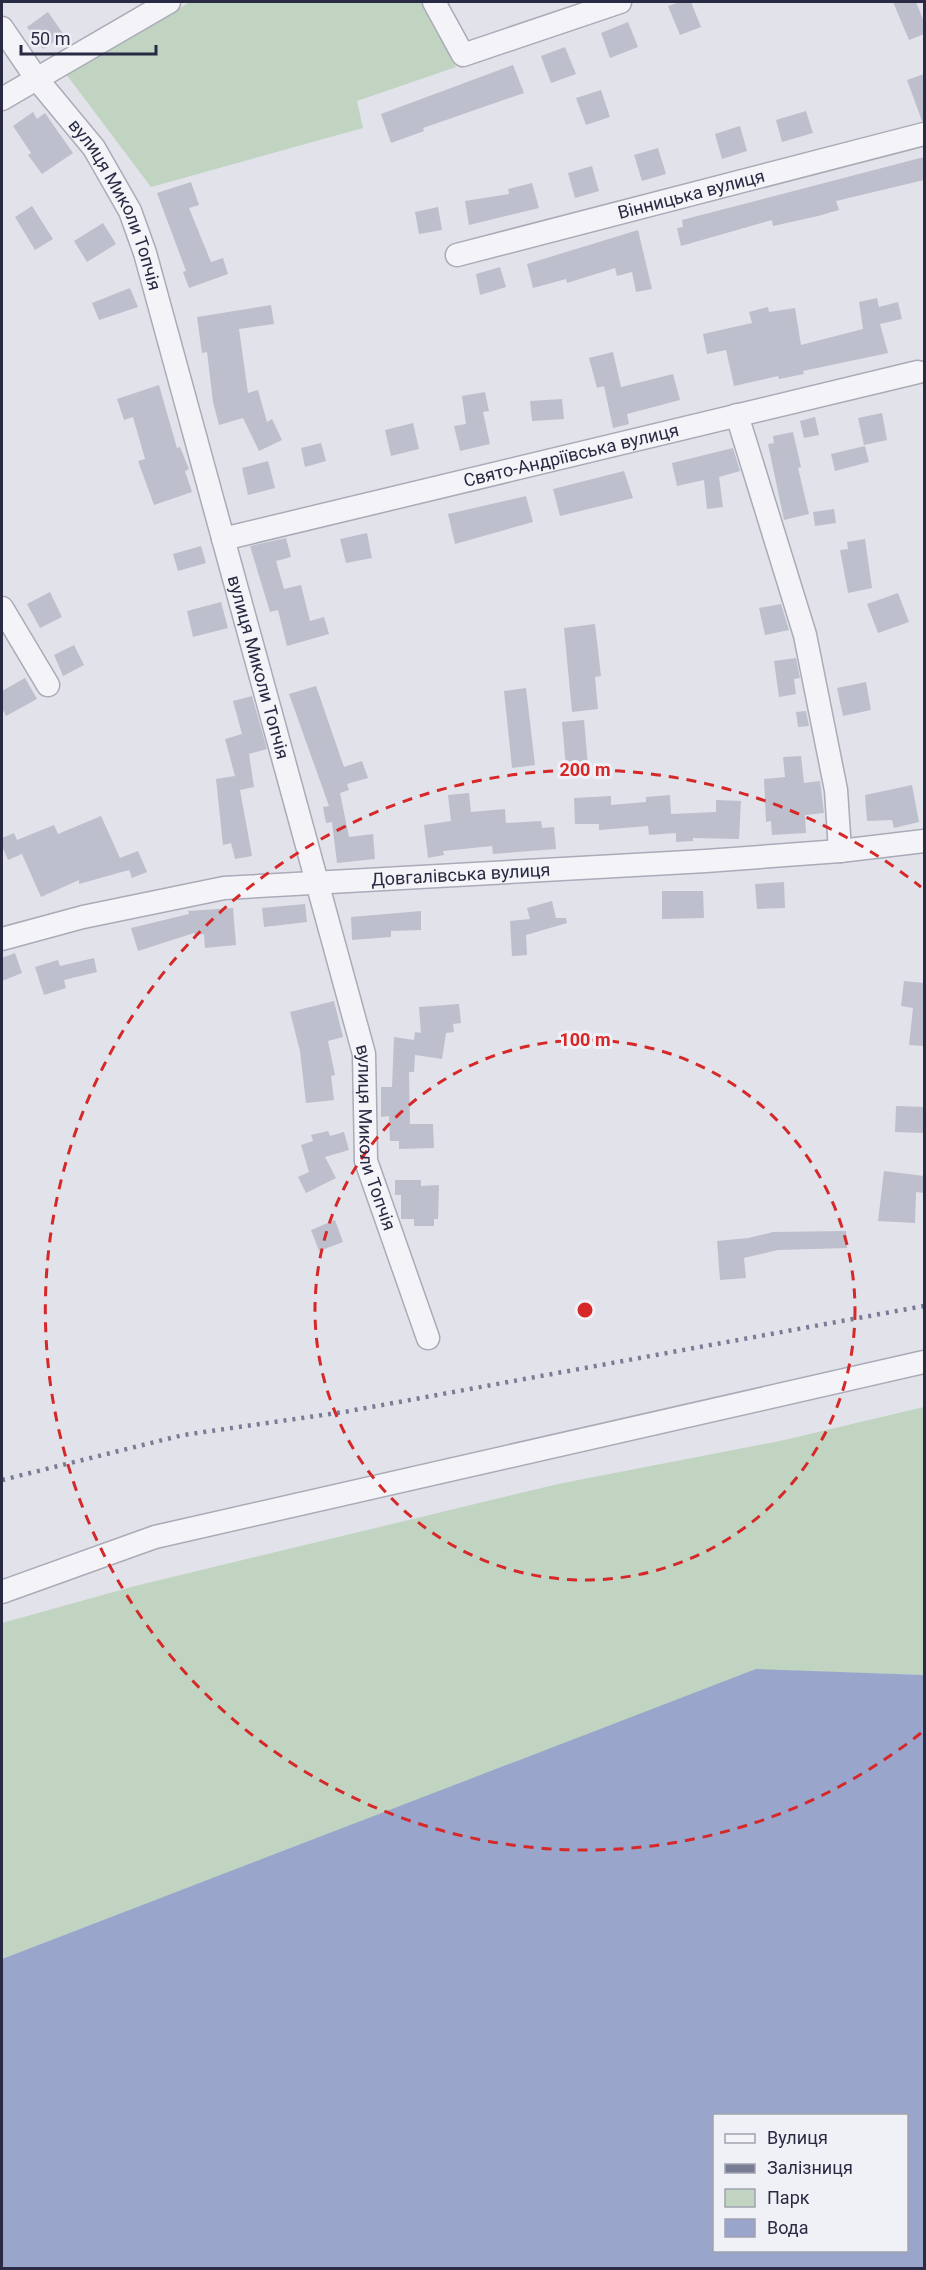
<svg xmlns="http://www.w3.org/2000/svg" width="926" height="2270" font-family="Roboto,sans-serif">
<rect width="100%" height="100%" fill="#e1e2ea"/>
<g fill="#c1d4c1">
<path d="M 190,2 L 422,2 L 456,67 L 357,101 L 363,128 L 151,187 L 66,74 Z"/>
<path d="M 924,1407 L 924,1675 L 756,1670 L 2,1959 L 2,1623 L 135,1586 L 558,1484 L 780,1441 Z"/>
</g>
<path fill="#9aa5cc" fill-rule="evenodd" d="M 756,1669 L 924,1675 L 924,2268 L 2,2268 L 2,1959 ZM 714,2116 L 906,2116 L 906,2250 L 714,2250 Z"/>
<g fill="#bdbfcd">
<path d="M 680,2 L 691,2 L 701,27 L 680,35 L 668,6 Z"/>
<path d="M 893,2 L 916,2 L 924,22 L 924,34 L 909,40 Z"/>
<path d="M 48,12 L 64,35 L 43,49 L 27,27 Z"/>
<path d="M 628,22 L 638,47 L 610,58 L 601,33 Z"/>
<path d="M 565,47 L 576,74 L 551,83 L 541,56 Z"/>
<path d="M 513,65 L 524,93 L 423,128 L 424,131 L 391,143 L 381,114 Z"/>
<path d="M 924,74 L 924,121 L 922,121 L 907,80 Z"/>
<path d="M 601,90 L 610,117 L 586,125 L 576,98 Z"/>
<path d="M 806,111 L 813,133 L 782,142 L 776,120 Z"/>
<path d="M 33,112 L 37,119 L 45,113 L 73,153 L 42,174 L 28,155 L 31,153 L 13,126 Z"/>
<path d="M 740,126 L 747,151 L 722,159 L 715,134 Z"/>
<path d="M 658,148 L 666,174 L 642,181 L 634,155 Z"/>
<path d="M 924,157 L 924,180 L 836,201 L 839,210 L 818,216 L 773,226 L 772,220 L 681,246 L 677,228 L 683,227 L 682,220 Z"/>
<path d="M 592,166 L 599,191 L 575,198 L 568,173 Z"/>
<path d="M 191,182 L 199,205 L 189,208 L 211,262 L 223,258 L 228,274 L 189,288 L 183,272 L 186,271 L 157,193 Z"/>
<path d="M 532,183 L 539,208 L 469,225 L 465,201 L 509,194 L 508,189 Z"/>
<path d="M 32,206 L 53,239 L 35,250 L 15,217 Z"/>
<path d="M 438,207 L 442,230 L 419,234 L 415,212 Z"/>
<path d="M 103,223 L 116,244 L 87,262 L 74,241 Z"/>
<path d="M 638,230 L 652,289 L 636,292 L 632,272 L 617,276 L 615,268 L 567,283 L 566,279 L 533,288 L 527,264 Z"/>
<path d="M 500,267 L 506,287 L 480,295 L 476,274 Z"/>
<path d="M 130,288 L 138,307 L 99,320 L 92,303 Z"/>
<path d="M 877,298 L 879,307 L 898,302 L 902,319 L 880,324 L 888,353 L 803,371 L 804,374 L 779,379 L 778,376 L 734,386 L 726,350 L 707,354 L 703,334 L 752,323 L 749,312 L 768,307 L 769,312 L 795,308 L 801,345 L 863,329 L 859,302 Z"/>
<path d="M 271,305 L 274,324 L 239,329 L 248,393 L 258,390 L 267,422 L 272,419 L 282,440 L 259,451 L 243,418 L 219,425 L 213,402 L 207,352 L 202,353 L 197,317 Z"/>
<path d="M 613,352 L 621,387 L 673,374 L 680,400 L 627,414 L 629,424 L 613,428 L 604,386 L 597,388 L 589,358 Z"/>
<path d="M 159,385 L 177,448 L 180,447 L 189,469 L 185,471 L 192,492 L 154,505 L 138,461 L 145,459 L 133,417 L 124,420 L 117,399 Z"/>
<path d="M 485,392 L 489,411 L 483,412 L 490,444 L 460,451 L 454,426 L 466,424 L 462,396 Z"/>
<path d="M 562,399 L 564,419 L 532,421 L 530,401 Z"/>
<path d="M 882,413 L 887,440 L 864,445 L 858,418 Z"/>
<path d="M 815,417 L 819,435 L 804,438 L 800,421 Z"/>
<path d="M 413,423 L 419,449 L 391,456 L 385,430 Z"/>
<path d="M 793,432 L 801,467 L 798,468 L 809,514 L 784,520 L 768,444 L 774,443 L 773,436 Z"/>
<path d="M 321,443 L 326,461 L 305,467 L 301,448 Z"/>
<path d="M 865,446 L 869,462 L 835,471 L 831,454 Z"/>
<path d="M 733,448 L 740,471 L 719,477 L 723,507 L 707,509 L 704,480 L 677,486 L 672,463 Z"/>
<path d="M 268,461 L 275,488 L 248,495 L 242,468 Z"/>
<path d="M 624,471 L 633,498 L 560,516 L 553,489 Z"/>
<path d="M 526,496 L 533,522 L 455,544 L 448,514 Z"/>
<path d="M 834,509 L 836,523 L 815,526 L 813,512 Z"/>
<path d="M 367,533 L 372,558 L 346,563 L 340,539 Z"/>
<path d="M 286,538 L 291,557 L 276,561 L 284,589 L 301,585 L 310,621 L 324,617 L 329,634 L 287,646 L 278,610 L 270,612 L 250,546 Z"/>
<path d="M 865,539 L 872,588 L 848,593 L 840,550 L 848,549 L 847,542 Z"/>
<path d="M 201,546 L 206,563 L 178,571 L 173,554 Z"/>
<path d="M 50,592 L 62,617 L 40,628 L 27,604 Z"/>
<path d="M 898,593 L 909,622 L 878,633 L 867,604 Z"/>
<path d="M 221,602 L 228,628 L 193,637 L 187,611 Z"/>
<path d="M 781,604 L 789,630 L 765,635 L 759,608 Z"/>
<path d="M 595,624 L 601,676 L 595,677 L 598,709 L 572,712 L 564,628 Z"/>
<path d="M 74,645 L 84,665 L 63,676 L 54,655 Z"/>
<path d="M 796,658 L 800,678 L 794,679 L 796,694 L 779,697 L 774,661 Z"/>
<path d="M 25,678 L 37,699 L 6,716 L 2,708 L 2,691 Z"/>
<path d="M 866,682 L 871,710 L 843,716 L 837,688 Z"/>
<path d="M 316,686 L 344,767 L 362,761 L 368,778 L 347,784 L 349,790 L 340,793 L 349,837 L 373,834 L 375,859 L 337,863 L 332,822 L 326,823 L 323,807 L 329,806 L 289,694 Z"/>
<path d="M 526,688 L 535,765 L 512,768 L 504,691 Z"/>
<path d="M 252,696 L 267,749 L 249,754 L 254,787 L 240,790 L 252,856 L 235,859 L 231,843 L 223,845 L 216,779 L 235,776 L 225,739 L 242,734 L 233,701 Z"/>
<path d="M 806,711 L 809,726 L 798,727 L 796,712 Z"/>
<path d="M 584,720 L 588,765 L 566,767 L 562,722 Z"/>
<path d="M 801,756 L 804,783 L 820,781 L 824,813 L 805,815 L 806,833 L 772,835 L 771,821 L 766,822 L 764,779 L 785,777 L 783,757 Z"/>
<path d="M 912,785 L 919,822 L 894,828 L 892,820 L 867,821 L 865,795 Z"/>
<path d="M 469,793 L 471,812 L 505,809 L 506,823 L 541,821 L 542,828 L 554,827 L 556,849 L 493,854 L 492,846 L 443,851 L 444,855 L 428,858 L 424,825 L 451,821 L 448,795 Z"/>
<path d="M 670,795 L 671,814 L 716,812 L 716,800 L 741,801 L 739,839 L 693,838 L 693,841 L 676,842 L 676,833 L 649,835 L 648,826 L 599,830 L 599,824 L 575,824 L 574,798 L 611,796 L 611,805 L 646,802 L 646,797 Z"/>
<path d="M 101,816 L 120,858 L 138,851 L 147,872 L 132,878 L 129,870 L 79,884 L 79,880 L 41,897 L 22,854 L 8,860 L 2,846 L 2,838 L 14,833 L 17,840 L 54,825 L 58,834 Z"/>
<path d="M 784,882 L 785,908 L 757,909 L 755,884 Z"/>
<path d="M 662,891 L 703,891 L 704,918 L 662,919 Z"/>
<path d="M 552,901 L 556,918 L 566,918 L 567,923 L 526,935 L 527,955 L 512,956 L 510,921 L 530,919 L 527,908 Z"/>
<path d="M 305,904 L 307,922 L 264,927 L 262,908 Z"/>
<path d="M 233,908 L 236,945 L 205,948 L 204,934 L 195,936 L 194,933 L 138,951 L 131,928 L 189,914 L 188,911 Z"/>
<path d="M 421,911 L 421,930 L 391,931 L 391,937 L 352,940 L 351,917 Z"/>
<path d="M 15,953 L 22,973 L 2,981 L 2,958 Z"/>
<path d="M 94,958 L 97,972 L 64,980 L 66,988 L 44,995 L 35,967 L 58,960 L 60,966 Z"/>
<path d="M 904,981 L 924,983 L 924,1046 L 909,1045 L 913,1008 L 901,1006 Z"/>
<path d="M 334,1001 L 343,1037 L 328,1041 L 335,1075 L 331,1076 L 334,1100 L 306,1103 L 300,1051 L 290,1012 Z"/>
<path d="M 459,1004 L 461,1023 L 453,1024 L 454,1032 L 446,1033 L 442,1059 L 415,1055 L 414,1072 L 409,1072 L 410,1124 L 433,1124 L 434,1148 L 399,1149 L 399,1141 L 390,1141 L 389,1116 L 381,1117 L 381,1087 L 392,1087 L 394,1037 L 414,1040 L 415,1032 L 421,1033 L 419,1007 Z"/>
<path d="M 896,1106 L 924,1107 L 924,1133 L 895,1132 Z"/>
<path d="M 328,1131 L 330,1136 L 344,1132 L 349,1150 L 325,1157 L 336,1178 L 306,1193 L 298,1177 L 309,1172 L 301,1145 L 313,1141 L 311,1135 Z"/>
<path d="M 884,1171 L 924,1176 L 924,1193 L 916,1192 L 915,1223 L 878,1221 Z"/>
<path d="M 395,1180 L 421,1180 L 421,1186 L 439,1185 L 438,1219 L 434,1219 L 434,1226 L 414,1226 L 414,1219 L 401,1219 L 401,1195 L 395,1195 Z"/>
<path d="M 335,1220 L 343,1242 L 319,1251 L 311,1230 Z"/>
<path d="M 846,1231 L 847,1248 L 778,1250 L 744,1258 L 746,1278 L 720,1280 L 717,1241 L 748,1238 L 773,1232 Z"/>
</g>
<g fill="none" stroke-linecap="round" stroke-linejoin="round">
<defs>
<g id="minor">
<path d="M 434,2 L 463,55 L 620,2"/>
<path id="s1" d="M 2,28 L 36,78 L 94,148 L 130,211 L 145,253 L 364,1054 L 366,1161 L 428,1338"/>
<path d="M 2,99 L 169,2"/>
<path id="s2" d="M 457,255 L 924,134"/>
<path d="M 737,415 L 805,635 L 836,790 L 840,851"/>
<path id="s3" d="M 223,539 L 918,372"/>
<path d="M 2,608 L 48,685"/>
<path id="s4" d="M 2,939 L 83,917 L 224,888 L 706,861 L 840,851 L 924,841"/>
<path d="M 2,1592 L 155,1537 L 924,1362"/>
</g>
</defs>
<use href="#minor" stroke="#aaabb8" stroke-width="25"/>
<use href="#minor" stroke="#f4f4f8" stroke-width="22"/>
<path stroke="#797c95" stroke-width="4.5" stroke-dasharray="3 6" stroke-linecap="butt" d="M 2,1480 L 183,1435 L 344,1412 L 924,1306"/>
</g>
<g fill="none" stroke="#d62828" stroke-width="3" stroke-dasharray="10 8">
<circle cx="585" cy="1310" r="270"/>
<path d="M921 1733A540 540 0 1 1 921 887"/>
</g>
<g text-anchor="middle" stroke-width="6" stroke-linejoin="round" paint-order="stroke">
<g font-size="18" fill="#282b43" stroke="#f0f1f7">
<text dy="6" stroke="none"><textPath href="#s2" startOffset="242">Вінницька вулиця</textPath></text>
<text dy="6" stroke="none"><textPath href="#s1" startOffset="212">вулиця Миколи Топчія</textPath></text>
<text dy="6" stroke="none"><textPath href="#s3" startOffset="358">Свято-Андріївська вулиця</textPath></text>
<text dy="6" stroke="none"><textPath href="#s1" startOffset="698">вулиця Миколи Топчія</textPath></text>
<text dy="6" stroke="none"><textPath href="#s4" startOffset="465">Довгалівська вулиця</textPath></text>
<text dy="6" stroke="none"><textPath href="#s1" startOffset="1184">вулиця Миколи Топчія</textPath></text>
</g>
</g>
<circle cx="585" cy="1310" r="9" fill="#d62828" stroke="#f0f1f7" stroke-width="3"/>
<g font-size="18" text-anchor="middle" font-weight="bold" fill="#d62828" stroke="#f0f1f7" stroke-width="6" stroke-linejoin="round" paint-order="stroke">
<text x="585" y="776">200 m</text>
<text x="585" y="1046">100 m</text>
</g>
<rect width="926" height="2270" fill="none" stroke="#282b43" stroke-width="6"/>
<rect x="713" y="2114" width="195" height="138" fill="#f0f1f7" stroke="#a0a2af" stroke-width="1.5"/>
<rect x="725" y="2134" width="30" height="9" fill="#f4f4f8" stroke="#a0a2af" stroke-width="1.5"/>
<text x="767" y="2144" font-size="18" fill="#282b43">Вулиця</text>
<rect x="725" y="2164" width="30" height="9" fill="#797c95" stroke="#a0a2af" stroke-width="1.5"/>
<text x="767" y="2174" font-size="18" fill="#282b43">Залізниця</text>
<rect x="725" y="2189" width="30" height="18" fill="#c1d4c1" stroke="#a0a2af" stroke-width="1.5"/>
<text x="767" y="2204" font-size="18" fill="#282b43">Парк</text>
<rect x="725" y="2219" width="30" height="18" fill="#9aa5cc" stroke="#a0a2af" stroke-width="1.5"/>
<text x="767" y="2234" font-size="18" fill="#282b43">Вода</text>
<path d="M21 45v9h135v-9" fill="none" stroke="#282b43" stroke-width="3"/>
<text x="30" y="45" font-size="18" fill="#282b43" stroke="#f0f1f7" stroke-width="4.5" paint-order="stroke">50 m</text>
</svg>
